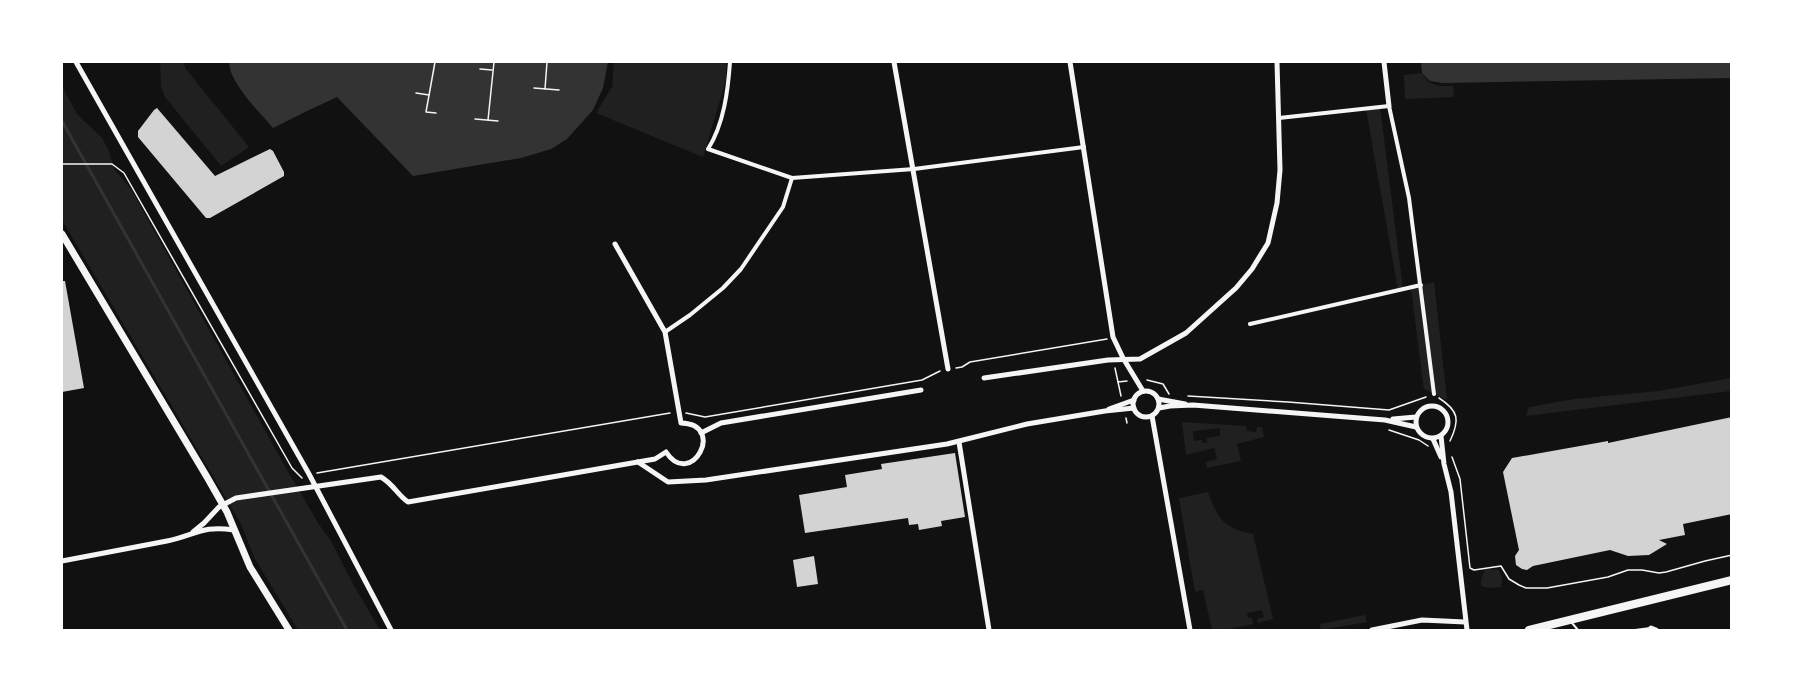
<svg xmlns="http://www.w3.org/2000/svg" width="1793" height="692" font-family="'Noto Sans',sans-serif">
<rect width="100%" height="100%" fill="#111"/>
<g fill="#202020" fill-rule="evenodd">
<path d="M 160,62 L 184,62 L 185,68 L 249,147 L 221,166 L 165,97 L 161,86 Z"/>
<path d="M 614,62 L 726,62 L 726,80 L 703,157 L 596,113 L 612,87 Z"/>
<path d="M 1422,73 C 1429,87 1439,86 1453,86 L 1454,97 L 1405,99 L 1404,75 Z"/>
<path d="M 62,86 L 77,114 L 102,138 L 109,151 L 114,169 L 131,189 L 282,461 L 318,523 L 331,541 L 353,584 L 380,630 L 298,630 L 255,559 L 240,522 L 62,220 Z"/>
<path d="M 1380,107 L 1403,289 L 1398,290 L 1366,109 Z"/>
<path d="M 1434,282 L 1447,400 L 1424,389 L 1423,384 L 1411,288 Z"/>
<path d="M 1731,378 L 1731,391 L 1526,416 L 1529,407 L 1574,399 L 1658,391 Z"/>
<path d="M 1182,422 L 1246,426 L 1247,431 L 1256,432 L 1257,427 L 1262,427 L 1264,437 L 1237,444 L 1241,461 L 1207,468 L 1206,462 L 1217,459 L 1214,448 L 1186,455 ZM 1220,428 L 1220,436 L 1207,438 L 1207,443 L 1203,443 L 1202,440 L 1194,441 L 1193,431 Z"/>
<path d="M 1208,492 C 1218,520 1224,528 1253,534 L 1273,619 L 1258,623 L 1257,619 L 1264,617 L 1262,610 L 1247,613 L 1248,618 L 1252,618 L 1253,624 L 1224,630 L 1212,630 L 1203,590 L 1195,592 L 1179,498 Z"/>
<path d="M 1485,569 L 1499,570 L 1502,578 L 1501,587 L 1488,588 L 1481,586 L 1481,580 Z"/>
<path d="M 1365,615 L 1367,622 L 1321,630 L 1320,624 Z"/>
</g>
<g fill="#333">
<path d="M 229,62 L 608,62 L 603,88 L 593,110 L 567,139 L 551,149 L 521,158 L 413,176 L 337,97 L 307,111 L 273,128 C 259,111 230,84 229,62 Z"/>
<path d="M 1421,62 L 1731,62 L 1731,78 L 1443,83 L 1430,81 L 1422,73 Z"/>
</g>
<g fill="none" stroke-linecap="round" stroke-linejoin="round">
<path stroke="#333" stroke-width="3" d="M 62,121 L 347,630"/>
</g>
<g fill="#d3d3d3">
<path d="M 157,108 L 215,176 L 270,149 L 273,151 L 284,172 L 284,176 L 210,218 L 206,218 L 138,137 L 138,131 L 154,110 Z"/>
<path d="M 62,281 L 65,281 L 84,388 L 62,392 Z"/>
<path d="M 1732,417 L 1732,514 L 1683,524 L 1685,535 L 1659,540 L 1667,544 L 1649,555 L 1628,556 L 1610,550 L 1533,566 L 1527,570 L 1522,569 L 1516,565 L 1515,556 L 1519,550 L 1503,472 L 1512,458 L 1608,441 L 1608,443 Z"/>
<path d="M 955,453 L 965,517 L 941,521 L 942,526 L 919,530 L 918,524 L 909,525 L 908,518 L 805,533 L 799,495 L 847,487 L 845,475 L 882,469 L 881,464 Z"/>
<path d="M 814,556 L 818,584 L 797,587 L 793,560 Z"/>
</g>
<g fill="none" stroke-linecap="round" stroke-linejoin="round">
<g stroke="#f5f5f5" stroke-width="1.5">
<path d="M 435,62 L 426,112 L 436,113"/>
<path d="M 480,69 L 492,70"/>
<path d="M 534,88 L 559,90"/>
<path d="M 545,89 L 547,62"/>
<path d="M 416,93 L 429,95"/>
<path d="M 475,119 L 498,121"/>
<path d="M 488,120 L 494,62"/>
<path d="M 62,164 L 112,164 L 124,173 L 292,468 L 302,478"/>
<path d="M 956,368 L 962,367 L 970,362 L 1107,339"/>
<path d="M 1115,368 L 1121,396"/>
<path d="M 1147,380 L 1163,384 L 1169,394"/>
<path d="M 1118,382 L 1127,381"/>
<path d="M 1188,396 L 1288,402 L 1389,410 L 1426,397"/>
<path d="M 1439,398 C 1459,411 1460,420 1450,441"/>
<path d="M 686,413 L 705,417 L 922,380 L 940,371"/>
<path d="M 1126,418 L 1127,423"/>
<path d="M 1389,430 L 1419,440 L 1428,446"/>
<path d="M 1452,457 L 1460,479 L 1470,568 L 1474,570 L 1501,566 L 1509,579 L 1519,585 L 1526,588 L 1547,588 L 1608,577 L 1628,570 L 1642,570 L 1659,573 L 1666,572 L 1705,561 L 1732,555"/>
<path d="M 317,473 L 670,413"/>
</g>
<g stroke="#f5f5f5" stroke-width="2">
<path d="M 1572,623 L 1578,630"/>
<path d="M 1635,630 L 1650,628"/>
</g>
<g stroke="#f5f5f5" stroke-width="4">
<path d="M 730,62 C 728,90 724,124 708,149 L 792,178 L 914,169 L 1084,147"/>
<path d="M 1279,118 L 1389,106 L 1409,198 L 1434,394"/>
<path d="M 1250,324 L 1421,285"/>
<path d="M 665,332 L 690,315 L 723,288 L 741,269 L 783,207 L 792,178"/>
</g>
<g stroke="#f5f5f5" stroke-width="5">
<path d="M 76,62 L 309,474 L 391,630"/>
<path d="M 894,62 L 948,369"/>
<path d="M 1070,62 L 1113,337 L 1123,358 L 1143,391"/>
<path d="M 1384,62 L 1389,106"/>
<path d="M 984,378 L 1108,360 L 1140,359 L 1186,333 L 1236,288 L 1252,269 L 1268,243 L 1277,203 L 1280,170 L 1277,62"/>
<circle cx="1146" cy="404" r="13"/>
<path d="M 1158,399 L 1185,404"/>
<circle cx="1432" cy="422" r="16"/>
<path d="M 1159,408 L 1170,406 L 1193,405 L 1385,420 L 1416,427"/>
<path d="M 1109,409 L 1134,400"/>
<path d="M 1152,416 L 1190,630"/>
<path d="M 1393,419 L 1416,417"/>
<path d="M 701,433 L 721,423 L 921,390"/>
<path d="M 1441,436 L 1444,464 L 1451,492 L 1467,630"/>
<path d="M 1433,439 L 1441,457"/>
<path d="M 959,442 L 989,630"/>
<path d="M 638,462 L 668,482 L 706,480 L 947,444 L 1027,424 L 1105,411 L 1134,408"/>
<path d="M 193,532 L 204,523 L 219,507 L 236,498 L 381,477 C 394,485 397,494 408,502 L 655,459 L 666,452 C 691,490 727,424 681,423 L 665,332 L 615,244"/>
<path d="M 62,561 C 97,554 132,548 167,541 C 196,535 202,525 234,530"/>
<path d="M 1651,628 L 1656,630"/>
<path d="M 1372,630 L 1422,620 L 1465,622"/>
</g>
<path stroke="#f5f5f5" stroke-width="7" d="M 62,234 L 207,477 L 227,512 L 250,567 L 289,630"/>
<path stroke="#f5f5f5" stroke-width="8" d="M 1529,630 L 1732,580"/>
</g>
<rect width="1793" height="692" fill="none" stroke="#ffffff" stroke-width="126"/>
</svg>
